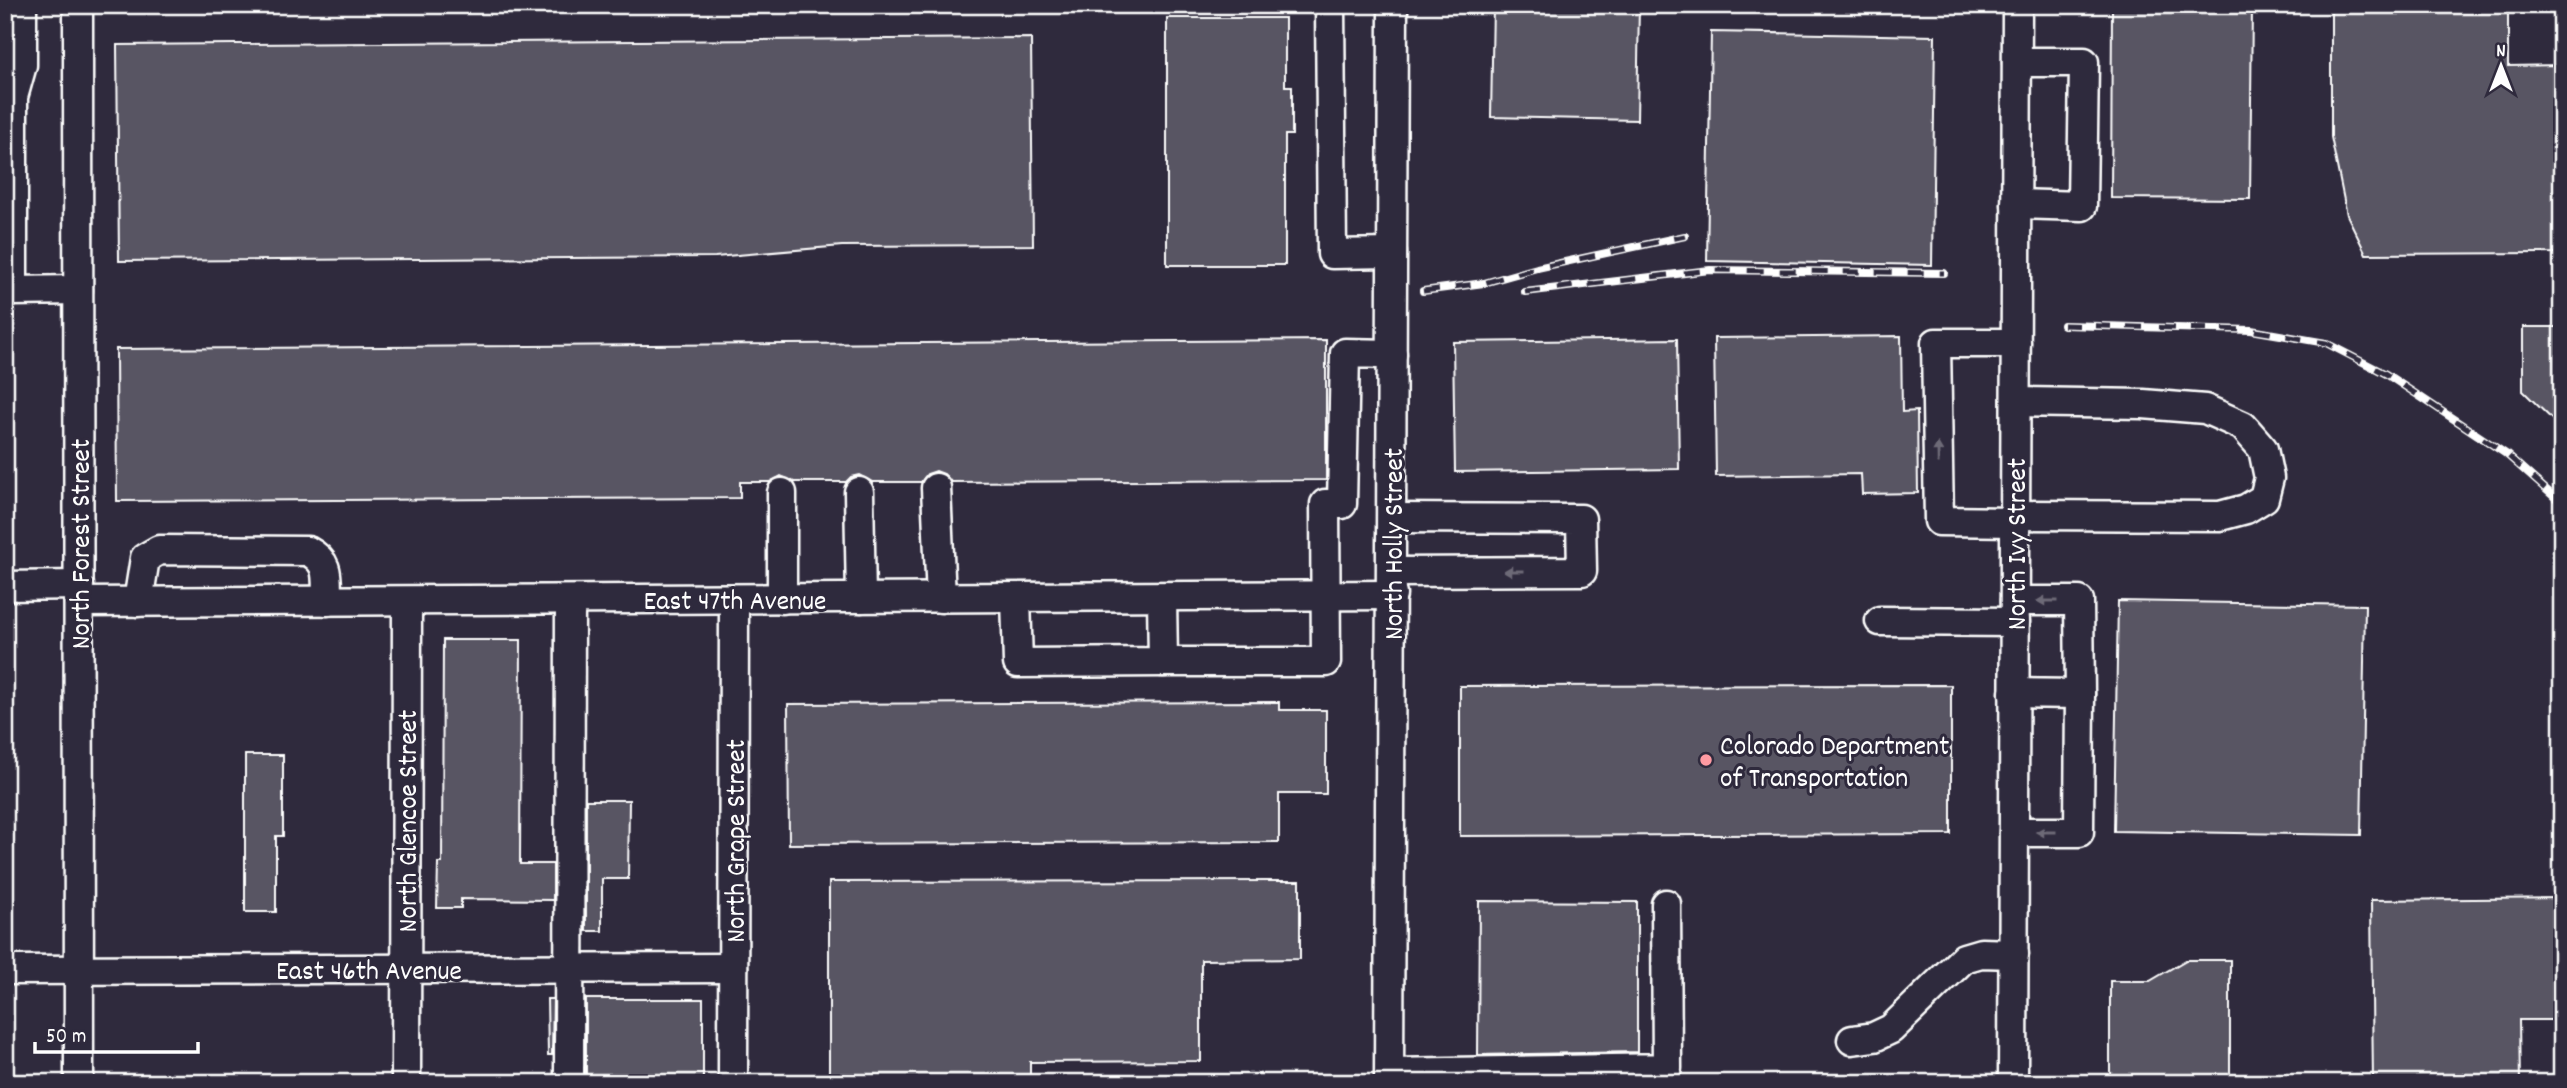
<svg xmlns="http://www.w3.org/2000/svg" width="2567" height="1088" font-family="Dekko,sans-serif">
<rect width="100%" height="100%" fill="#2f2a3d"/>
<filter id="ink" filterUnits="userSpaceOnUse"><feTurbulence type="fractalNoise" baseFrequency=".0143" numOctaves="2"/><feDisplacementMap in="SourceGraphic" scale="14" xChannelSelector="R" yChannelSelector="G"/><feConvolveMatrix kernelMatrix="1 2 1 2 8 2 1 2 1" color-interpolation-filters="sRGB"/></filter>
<g filter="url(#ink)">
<g fill="#595564" stroke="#fff" stroke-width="2">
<path d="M 1493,5 L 1639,5 L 1637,120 L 1491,117 Z"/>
<path d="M 2112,5 L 2252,5 L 2250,199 L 2111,198 Z"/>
<path d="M 2331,5 L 2508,5 L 2508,66 L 2562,65 L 2562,253 L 2366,254 L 2347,215 L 2331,137 Z"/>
<path d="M 1167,18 L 1285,18 L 1285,86 L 1292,86 L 1292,135 L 1285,135 L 1285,265 L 1167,265 Z"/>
<path d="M 1711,32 L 1935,36 L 1932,265 L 1707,261 Z"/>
<path d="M 1031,38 L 1033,245 L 842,246 L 715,257 L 119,261 L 117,45 Z"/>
<path d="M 2523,327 L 2562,327 L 2562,429 L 2523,391 Z"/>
<path d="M 1901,336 L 1902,412 L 1917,411 L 1918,493 L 1862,494 L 1861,474 L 1716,476 L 1714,338 Z"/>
<path d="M 1677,339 L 1679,469 L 1455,472 L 1453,342 Z"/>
<path d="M 1326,340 L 1326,480 L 951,482 L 944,474 L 936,471 L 927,474 L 921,482 L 872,482 L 859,475 L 851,477 L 846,482 L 794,482 L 781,476 L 770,482 L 740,482 L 740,498 L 117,501 L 116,349 Z"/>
<path d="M 2118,601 L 2365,605 L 2361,835 L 2114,831 Z"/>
<path d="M 443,640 L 521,640 L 520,864 L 553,864 L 553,900 L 461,899 L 461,908 L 437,908 L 438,863 L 442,863 Z"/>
<path d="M 1951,685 L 1951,834 L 1460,836 L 1460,686 Z"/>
<path d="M 1279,702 L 1279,710 L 1326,710 L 1326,794 L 1279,794 L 1279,842 L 789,844 L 788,704 Z"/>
<path d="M 245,755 L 283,755 L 283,836 L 276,836 L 276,912 L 245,912 Z"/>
<path d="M 586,800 L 629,800 L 628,879 L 602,879 L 602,931 L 586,931 Z"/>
<path d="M 1300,881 L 1300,959 L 1201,960 L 1201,1061 L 1030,1062 L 1030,1081 L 829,1081 L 829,882 Z"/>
<path d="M 2562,898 L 2562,1020 L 2519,1020 L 2520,1083 L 2373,1083 L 2371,900 Z"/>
<path d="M 1479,901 L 1637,902 L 1637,1052 L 1478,1055 Z"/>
<path d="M 2186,960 L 2230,960 L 2230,1083 L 2110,1083 L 2110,981 L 2150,981 Z"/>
<path d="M 547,999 L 553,999 L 552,1055 L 548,1055 Z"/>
<rect x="586" y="999" width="117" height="84"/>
</g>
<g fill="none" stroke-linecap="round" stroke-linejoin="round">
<defs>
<g id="minor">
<path d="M 22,5 L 22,65 L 13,97 L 13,291 L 78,290"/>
<path d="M 78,5 L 79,1083"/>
<path d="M 1330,5 L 1332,254 L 1392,253"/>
<path d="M 2016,204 L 2082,206 L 2084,62 L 2017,62"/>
<path d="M 936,488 L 941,598"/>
<path d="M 859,492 L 861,598"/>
<path d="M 2015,515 L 2220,516 L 2246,509 L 2264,498 L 2269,478 L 2263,449 L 2243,426 L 2205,409 L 2143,404 L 2016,402"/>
<path d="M 1392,518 L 1581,519 L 1582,571 L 1392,572"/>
<path d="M 2015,522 L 1939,521 L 1936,343 L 2016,343"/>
<path d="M 5,586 L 79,585"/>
<path d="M 1016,598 L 1018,663 L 1163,662 L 1162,597"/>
<path d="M 782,599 L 782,493"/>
<path d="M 79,602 L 1392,595"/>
<path d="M 138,602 L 145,558 L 159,550 L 308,551 C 331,563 326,578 327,601"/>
<path d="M 1880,621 L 2015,622"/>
<path d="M 1163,662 L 1326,662 L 1325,504 L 1342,504 L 1345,353 L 1392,354"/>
<path d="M 2014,693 L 2080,694 L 2079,601 L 2015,601"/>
<path d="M 2014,832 L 2079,832 L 2080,694"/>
<path d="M 5,970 L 733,968"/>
<path d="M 1852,1040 L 1874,1037 L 1891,1029 L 1964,958 L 1981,953 L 2014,954"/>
<path d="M 1390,1073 L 1667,1068 L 1666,904"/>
<path d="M 406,1083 L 407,601"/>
<path d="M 569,1083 L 570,600"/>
<path d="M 733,1083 L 734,599"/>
<path d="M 1389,1083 L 1393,5"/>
<path d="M 2013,1083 L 2017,5"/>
</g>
</defs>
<use href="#minor" stroke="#fff" stroke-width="33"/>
<use href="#minor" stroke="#2f2a3d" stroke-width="28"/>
<defs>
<g id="rail">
<path d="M 1423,291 L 1484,283 L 1537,268 L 1685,236"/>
<path d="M 1525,292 L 1710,270 L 1944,273"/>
<path d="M 2063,325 L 2251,330 L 2326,343 L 2386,374 L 2506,454 L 2559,501"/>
</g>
</defs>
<use href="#rail" stroke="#fff" stroke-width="8"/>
<use href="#rail" stroke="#2f2a3d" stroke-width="5" stroke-dasharray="16" stroke-linecap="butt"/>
</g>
<defs><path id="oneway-solid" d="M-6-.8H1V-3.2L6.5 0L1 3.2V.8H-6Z" transform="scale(1.75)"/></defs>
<g fill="#6d6a77">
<use href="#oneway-solid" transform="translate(1938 453) rotate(-91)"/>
<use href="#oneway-solid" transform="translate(1514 571) rotate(180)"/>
<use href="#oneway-solid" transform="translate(2047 601) rotate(180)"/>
<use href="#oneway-solid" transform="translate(2046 832) rotate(180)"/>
</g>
</g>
<circle fill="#ff9aa2" stroke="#2f2a3d" stroke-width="2.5" cx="1706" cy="760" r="7"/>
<g text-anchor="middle" stroke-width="6" stroke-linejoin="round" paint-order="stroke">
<g font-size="28" fill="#fff" stroke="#2f2a3d">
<text transform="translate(79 544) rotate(-90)" y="10">North Forest Street</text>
<text transform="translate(1392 544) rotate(-90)" y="10">North Holly Street</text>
<text transform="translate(2015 544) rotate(-90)" y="10">North Ivy Street</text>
<text x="735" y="609">East 47th Avenue</text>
<text transform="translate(406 821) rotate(-90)" y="10">North Glencoe Street</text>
<text transform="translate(734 841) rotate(-90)" y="10">North Grape Street</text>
<text x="369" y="979">East 46th Avenue</text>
</g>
<g font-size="28" fill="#fff" stroke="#2f2a3d" text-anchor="start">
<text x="1720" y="754">Colorado Department<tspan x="1720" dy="32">of Transportation</tspan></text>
</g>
</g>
<rect width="2567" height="1088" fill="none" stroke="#2f2a3d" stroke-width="28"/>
<rect x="14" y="14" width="2539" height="1060" fill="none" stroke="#fff" stroke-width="2.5" filter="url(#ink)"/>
<g transform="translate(2501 66)" stroke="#2f2a3d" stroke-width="5" paint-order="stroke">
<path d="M0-5L12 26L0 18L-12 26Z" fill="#ffffff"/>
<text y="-10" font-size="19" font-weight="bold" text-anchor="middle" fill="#ffffff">N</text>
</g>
<path d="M35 1042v10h163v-10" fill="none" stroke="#ffffff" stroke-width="3.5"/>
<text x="46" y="1042" font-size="21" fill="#ffffff" stroke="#2f2a3d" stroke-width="5" paint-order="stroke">50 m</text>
</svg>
